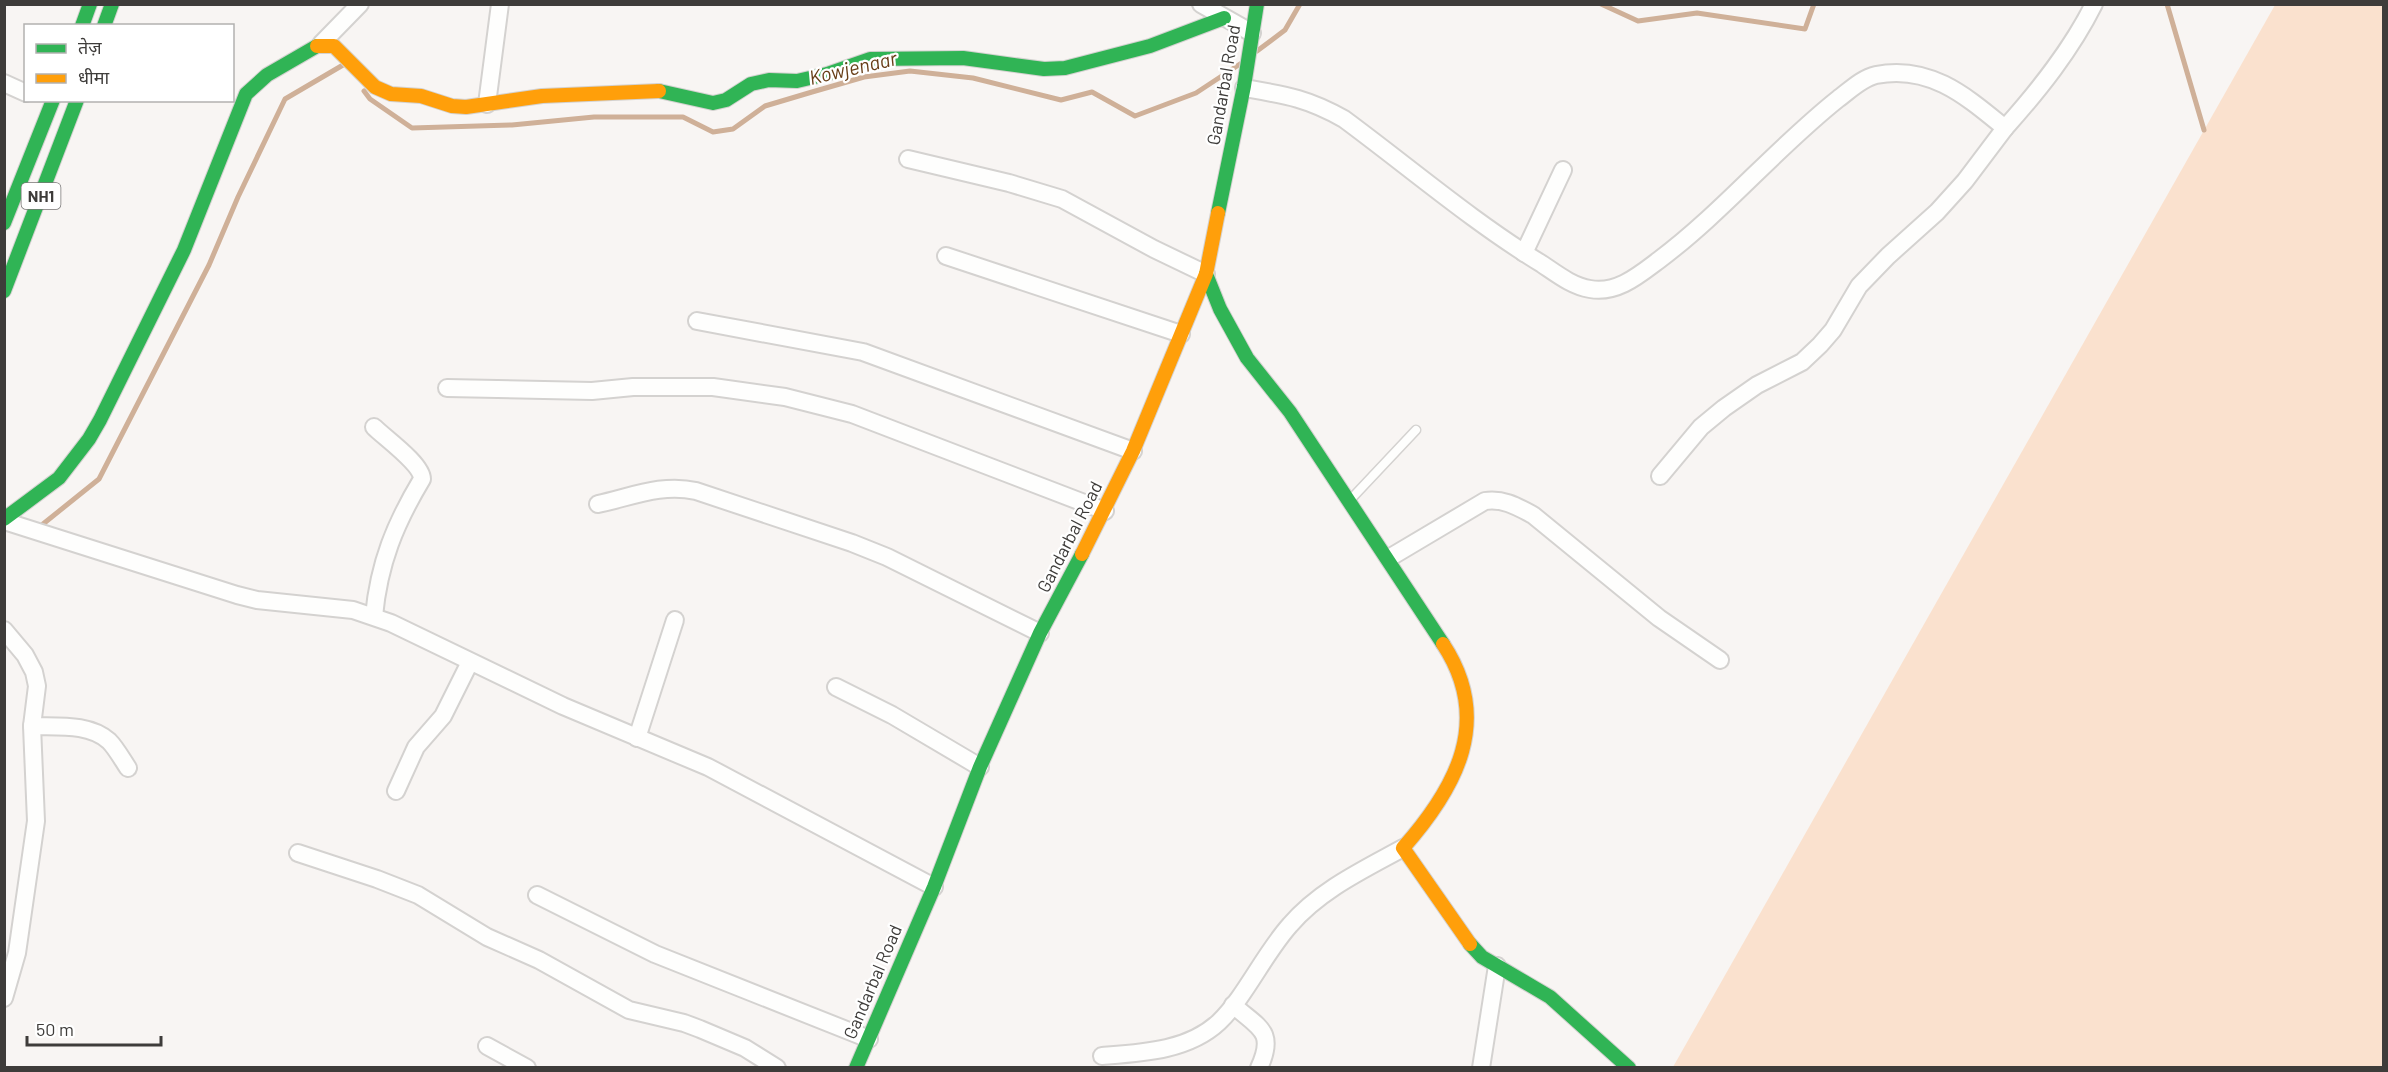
<svg xmlns="http://www.w3.org/2000/svg" width="2388" height="1072" font-family="Barlow,'Noto Sans Devanagari',sans-serif">
<rect width="100%" height="100%" fill="#f8f5f3"/>
<path fill="#fae1ce" d="M 2275,5 L 2383,5 L 2383,1067 L 1673,1067 Z"/>
<g fill="none" stroke-linecap="round" stroke-linejoin="round">
<g stroke="#cfb098" stroke-width="5">
<path d="M 1601,4 L 1638,21 L 1697,13 L 1805,29 L 1814,4"/>
<path d="M 2167,4 L 2204,130"/>
<path d="M 1257,51 L 1285,30 L 1300,4"/>
<path d="M 364,91 L 370,99 L 412,128 L 512,125 L 594,117 L 683,117 L 713,132 L 733,129 L 765,106 L 812,92 L 864,77 L 910,71 L 973,78 L 1061,100 L 1092,92 L 1135,116 L 1196,93 L 1240,64"/>
<path d="M 43,524 L 99,479 L 209,265 L 238,197 L 285,99 L 343,65"/>
</g>
<defs>
<path id="lane" d="M 1351,499 L 1416,430"/>
<g id="street">
<path d="M 1201,4 L 1252,33"/>
<path d="M 321,44 L 360,4"/>
<path d="M 4,83 L 26,93"/>
<path d="M 1244,88 C 1285,95 1307,98 1344,119 C 1409,167 1473,222 1542,264 C 1557,274 1572,286 1590,289 C 1617,294 1639,275 1659,260 C 1723,212 1775,149 1838,99 C 1849,91 1862,78 1876,75 C 1930,64 1967,97 2005,128 L 1965,181 L 1937,212 L 1888,256 L 1859,286 L 1833,330 L 1820,345 L 1802,362 L 1757,385 L 1724,408 L 1701,427 L 1660,476"/>
<path d="M 487,104 L 500,4"/>
<path d="M 2005,128 C 2039,90 2071,50 2094,4"/>
<path d="M 908,159 L 1009,183 L 1062,199 L 1154,249 L 1206,274"/>
<path d="M 1524,253 L 1563,170"/>
<path d="M 946,256 L 1181,334"/>
<path d="M 697,321 L 863,352 L 1133,451"/>
<path d="M 447,388 L 592,391 L 633,387 L 713,387 L 785,397 L 852,414 L 1105,511"/>
<path d="M 374,427 C 385,438 422,464 422,479 C 395,524 379,563 374,616"/>
<path d="M 598,504 C 631,497 662,483 696,491 L 852,543 L 887,557 L 1040,633"/>
<path d="M 4,521 L 237,595 L 257,600 L 353,610 L 391,623 L 563,706 L 708,767 L 934,887"/>
<path d="M 1389,558 L 1485,501 C 1503,498 1518,507 1533,515 L 1659,618 L 1720,660"/>
<path d="M 4,630 L 25,655 L 34,672 L 37,686 L 32,726 L 36,821 L 17,953 L 4,998"/>
<path d="M 836,687 L 892,715 L 980,767"/>
<path d="M 32,726 C 57,727 89,723 109,741 C 116,748 122,759 128,768"/>
<path d="M 637,738 L 675,620"/>
<path d="M 396,791 L 416,747 L 443,716 L 470,662"/>
<path d="M 298,853 L 377,879 L 418,895 L 487,937 L 539,960 L 629,1010 L 684,1023 L 700,1029 L 745,1048 L 777,1068"/>
<path d="M 537,895 L 655,954 L 869,1039"/>
<path d="M 1233,1005 C 1259,1028 1276,1031 1259,1068"/>
<path d="M 487,1046 L 527,1068"/>
<path d="M 1102,1056 C 1142,1053 1188,1051 1219,1022 C 1245,997 1264,954 1290,925 C 1320,890 1363,870 1403,848"/>
<path d="M 1481,1068 L 1497,966"/>
</g>
<g id="fast">
<path d="M 82,26 L 90,4"/>
<path d="M 104,26 L 112,4"/>
<path d="M 659,91 L 713,103 L 726,100 L 751,84 L 769,80 L 797,81 L 827,74 L 870,59 L 963,58 L 1044,69 L 1065,68 L 1150,46 L 1224,18"/>
<path d="M 1218,213 L 1244,86 L 1257,4"/>
<path d="M 4,223 L 53,100"/>
<path d="M 1206,274 L 1220,309 L 1247,358 L 1290,412 L 1443,644"/>
<path d="M 4,291 L 77,100"/>
<path d="M 4,519 L 59,478 L 89,439 L 100,420 L 184,250 L 246,94 L 267,75 L 317,46"/>
<path d="M 1470,944 L 1482,957 L 1550,997 L 1629,1068"/>
<path d="M 856,1068 L 934,887 L 980,767 L 1040,633 L 1082,554"/>
</g>
<g id="slow">
<path d="M 317,46 L 334,46 L 375,87 L 391,94 L 421,96 L 452,106 L 466,107 L 542,96 L 659,91"/>
<path d="M 1082,554 L 1133,451 L 1206,274 L 1218,213"/>
<path d="M 1443,644 C 1493,720 1457,787 1403,848 L 1470,944"/>
</g>
</defs>
<use href="#lane" stroke="#d4d2d0" stroke-width="11"/>
<use href="#street" stroke="#d4d2d0" stroke-width="20"/>
<use href="#fast" stroke="#d4d2d0" stroke-width="16"/>
<use href="#slow" stroke="#d4d2d0" stroke-width="16"/>
<use href="#lane" stroke="#fefefd" stroke-width="8"/>
<use href="#street" stroke="#fefefd" stroke-width="16"/>
<use href="#fast" stroke="#30b455" stroke-width="14"/>
<use href="#slow" stroke="#ff9f0a" stroke-width="14"/>
</g>
<g text-anchor="middle" stroke-width="4.5" stroke-linejoin="round" paint-order="stroke">
<rect fill="#fff" stroke="#787675" stroke-width="1.5" x="21.5" y="183" width="39" height="26" rx="4.5"/>
<g font-size="16" font-weight="bold" fill="#3e3c3a">
<text x="41" y="202">NH1</text>
</g>
<g font-size="18" fill="#3e3c3a" stroke="#fff">
<text transform="translate(1224 85) rotate(-80)" y="6">Gandarbal Road</text>
<text transform="translate(1070 537) rotate(-63)" y="6">Gandarbal Road</text>
<text transform="translate(873 982) rotate(-67)" y="6">Gandarbal Road</text>
</g>
<g font-size="20" font-style="italic" fill="#673d16" stroke="#fff">
<text transform="translate(853 68) rotate(-13)" y="7">Kowjenaar</text>
</g>
</g>
<rect width="2388" height="1072" fill="none" stroke="#3e3c3a" stroke-width="12"/>
<rect x="24" y="24" width="210" height="78" fill="#ffffff" stroke="#b2b1b0" stroke-width="1.5"/>
<rect x="36" y="44" width="30" height="9" fill="#30b455" stroke="#b2b1b0" stroke-width="1.5"/>
<text x="78" y="54" font-size="18" fill="#3e3c3a">तेज़</text>
<rect x="36" y="74" width="30" height="9" fill="#ff9f0a" stroke="#b2b1b0" stroke-width="1.5"/>
<text x="78" y="84" font-size="18" fill="#3e3c3a">धीमा</text>
<path d="M27 1036v9h134v-9" fill="none" stroke="#3e3c3a" stroke-width="3"/>
<text x="36" y="1036" font-size="18" fill="#3e3c3a" stroke="#ffffff" stroke-width="4.5" paint-order="stroke">50 m</text>
</svg>
